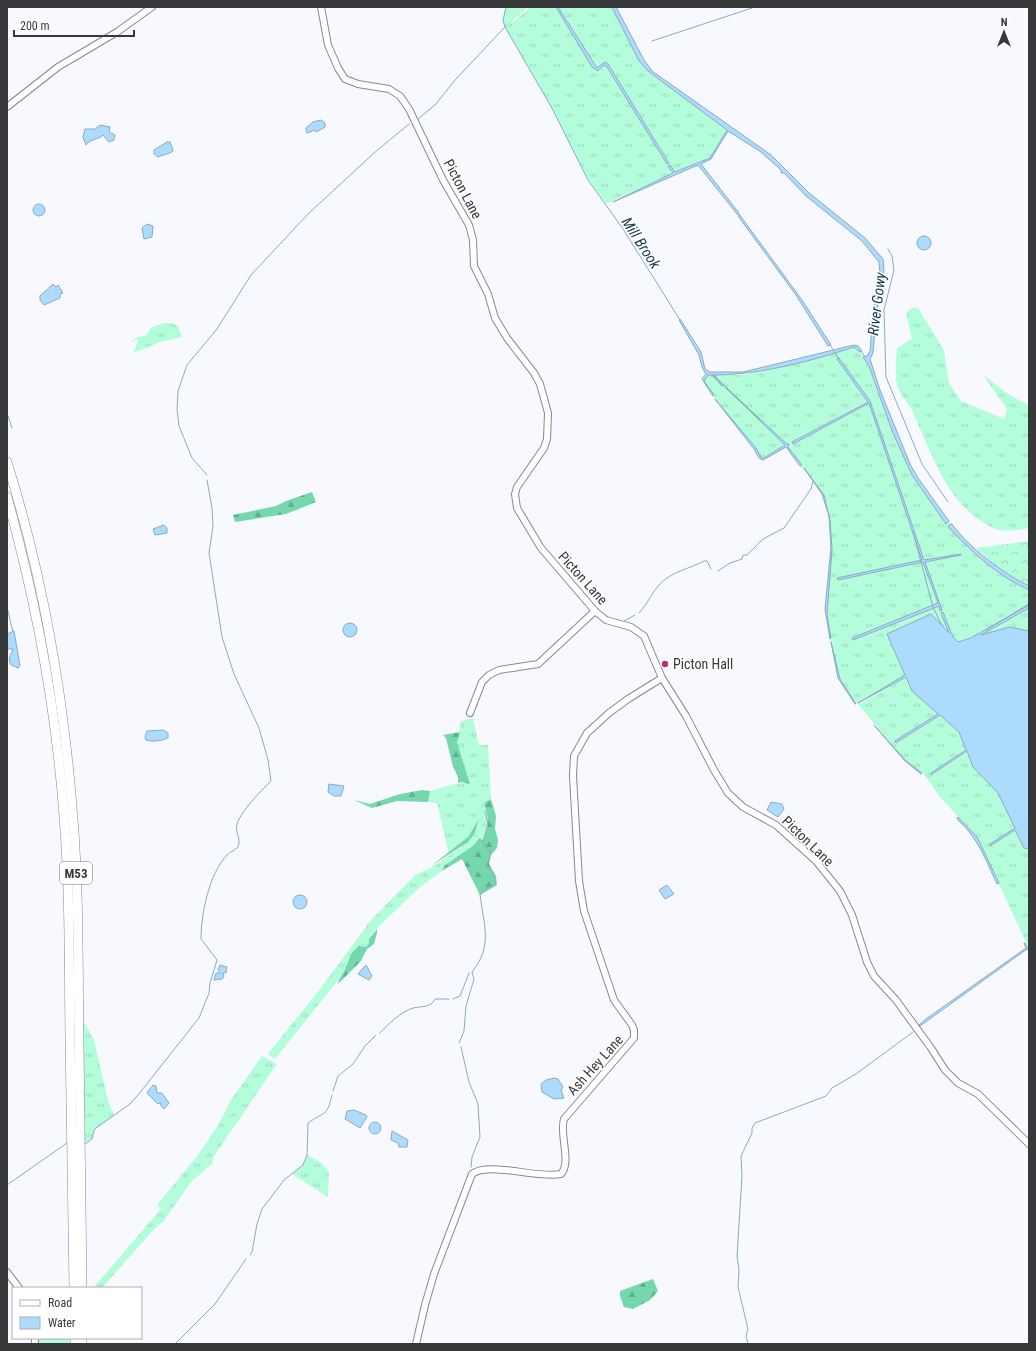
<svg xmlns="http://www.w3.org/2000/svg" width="1036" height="1351" font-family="'Roboto Condensed',sans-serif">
<defs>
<pattern id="grass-tufts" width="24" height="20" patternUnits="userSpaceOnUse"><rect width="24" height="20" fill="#b3fdda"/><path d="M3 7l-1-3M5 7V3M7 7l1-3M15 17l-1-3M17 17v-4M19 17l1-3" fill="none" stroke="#9bdabc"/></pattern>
<pattern id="forest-firs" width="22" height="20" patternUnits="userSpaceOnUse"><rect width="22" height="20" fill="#74d8ac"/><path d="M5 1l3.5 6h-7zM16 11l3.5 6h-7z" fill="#60b08d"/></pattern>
<pattern id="park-crowns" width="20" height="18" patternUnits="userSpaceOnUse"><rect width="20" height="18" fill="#b3fdda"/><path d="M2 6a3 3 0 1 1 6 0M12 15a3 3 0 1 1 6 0" fill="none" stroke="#9bdabc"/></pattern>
</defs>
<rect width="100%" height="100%" fill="#f8f9fe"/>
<g fill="url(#grass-tufts)" fill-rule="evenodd">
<path d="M 506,7 L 528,7 L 512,21 L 513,22 L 531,7 L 556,7 L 592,67 L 597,71 L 604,65 L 607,67 L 667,163 L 669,162 L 608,64 L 605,63 L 597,68 L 558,7 L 612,7 L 639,61 L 648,71 L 727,130 L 710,158 L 675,172 L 670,165 L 669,166 L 673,173 L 606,204 L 585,174 L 553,110 L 505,27 L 503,20 Z"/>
<path d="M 912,308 L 918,308 L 944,350 L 949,383 L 961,401 L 1004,419 L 1007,409 L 983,375 L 1011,396 L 1029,405 L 1029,528 C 1018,530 1004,533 993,528 C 946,506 931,451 911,408 C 907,401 899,393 897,385 C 895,373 896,360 897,348 L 912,339 L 906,313 Z"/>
<path d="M 164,323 L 171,323 L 178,326 L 182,337 L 160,342 L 136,352 L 133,350 L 135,349 L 138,339 L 131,342 L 135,338 L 147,335 L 150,328 Z"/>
<path d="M 856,347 L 869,366 L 880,398 L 912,475 L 947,523 L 949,521 L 952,524 L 948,526 L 952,531 C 975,555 1000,577 1029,590 L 1029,605 L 956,646 L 943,613 L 942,613 L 955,647 L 858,702 L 859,704 L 1029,608 L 1029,657 L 896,741 L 897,743 L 951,708 L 994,732 L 931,773 L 932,775 L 994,734 L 1029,819 L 990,846 L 1029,821 L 1028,947 L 1000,886 L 998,887 L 999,883 L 977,837 L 939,796 L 925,775 L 905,760 L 851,696 L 840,679 L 830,639 L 831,638 C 830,630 828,622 827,614 C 826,556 848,511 800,466 L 802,465 L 788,447 L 789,444 L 787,444 L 725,387 L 785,445 L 762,459 L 756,448 L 715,399 L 703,379 L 708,375 L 712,375 L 723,384 L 713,375 L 742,375 ZM 839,358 L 870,401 L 924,560 L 961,554 L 961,555 L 925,562 L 942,610 L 939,606 L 853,640 L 852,638 L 938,604 L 923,562 L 838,580 L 838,578 L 922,560 L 869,403 L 793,444 L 792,442 L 868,401 L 837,359 Z"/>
<path d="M 473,718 L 479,745 L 488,745 L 491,799 L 484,803 C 489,818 490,826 483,840 L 478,838 L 474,845 L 444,866 L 442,871 L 420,887 L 371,934 L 369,944 L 366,947 L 359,946 L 347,960 L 346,967 L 339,979 L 275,1059 L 268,1054 L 320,989 L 371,920 L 415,875 L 434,866 L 468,842 L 475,833 L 479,820 L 468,837 L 449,854 L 437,803 L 428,802 L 430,791 C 443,788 457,781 470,784 L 457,742 L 461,721 Z"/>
<path d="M 83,1020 L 94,1040 L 108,1100 L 114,1115 L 94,1130 L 92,1139 L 84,1144 Z"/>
<path d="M 262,1056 L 277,1064 L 214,1156 L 212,1164 L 191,1182 L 163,1222 L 156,1227 L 102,1288 L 93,1288 L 161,1209 L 157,1205 L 198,1155 L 217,1127 L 231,1100 Z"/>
<path d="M 307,1155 L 320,1162 L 329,1171 L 328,1197 L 292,1174 L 303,1165 Z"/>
<path d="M 39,1338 L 71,1338 L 71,1344 L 38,1344 Z"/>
</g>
<g fill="url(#forest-firs)">
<path d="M 312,492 L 316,502 L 286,514 L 235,522 L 233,515 L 276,506 L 286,501 Z"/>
<path d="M 460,732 L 457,742 L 470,784 L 461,782 L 458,783 L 458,776 L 453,767 L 446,738 L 443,735 Z"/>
<path d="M 422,790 L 430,791 L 428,802 L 397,801 L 372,808 L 354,800 L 370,804 L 400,794 Z"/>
<path d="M 491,799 L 496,816 L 495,829 L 498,840 L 497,848 L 491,855 L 489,864 L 496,876 L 497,885 L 480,895 L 462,859 L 442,871 L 444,866 L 474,845 L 479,838 L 483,840 C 490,826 489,818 484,803 Z"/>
<path d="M 479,819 L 475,833 L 468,842 L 431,866 L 468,837 Z"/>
<path d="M 377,929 L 377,933 L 374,944 L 367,949 L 361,961 L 338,984 C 339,977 344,973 346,967 C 350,957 350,953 359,946 L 366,947 L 369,944 L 369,939 Z"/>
<path d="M 653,1279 L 658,1291 L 650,1300 L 633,1309 L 624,1307 L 620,1296 L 620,1291 Z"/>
</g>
<path fill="url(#park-crowns)" d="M 1029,541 L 1029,586 L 1002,571 L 976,548 Z"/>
<g fill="#addbfe" stroke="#8aaac3">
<path d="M 556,7 L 558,7 L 597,68 L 605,62 L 608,64 L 669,163 L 667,164 L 607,67 L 604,65 L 598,71 L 592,67 Z"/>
<path d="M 612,7 L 616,7 L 644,60 L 652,71 L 771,155 L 808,192 L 865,238 L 883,259 L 884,270 L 877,309 L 873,353 L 870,359 L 880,390 L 910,464 L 918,478 L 949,521 L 946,524 L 912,475 L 893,433 L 869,366 L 863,357 L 867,356 L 870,351 L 873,311 L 880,274 L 879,262 L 862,241 L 806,196 L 784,173 L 781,173 L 781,170 L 761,152 L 728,131 L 711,159 L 701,164 L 739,213 L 737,214 L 698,165 L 613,202 L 673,173 L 668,166 L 670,165 L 675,172 L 710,158 L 727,130 L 648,71 L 639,61 Z"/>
<path d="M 321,120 L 325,123 L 325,127 L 316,132 L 315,130 L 307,133 L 306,128 L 313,122 Z"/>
<path d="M 100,125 L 110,127 L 109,132 L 115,135 L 114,140 L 109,142 L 103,135 L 101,137 L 90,141 L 86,145 L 83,137 L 85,129 L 95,129 Z"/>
<path d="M 167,142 L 170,142 L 173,150 L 172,152 L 158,157 L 154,154 L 154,150 Z"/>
<circle cx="39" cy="210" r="6"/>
<path d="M 739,214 L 802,300 L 831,345 L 828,346 L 796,295 L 738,216 Z"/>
<path d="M 147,224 L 153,226 L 152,237 L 144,239 L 142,228 Z"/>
<circle cx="924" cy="243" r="7"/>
<path d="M 53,284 L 56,287 L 58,285 L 63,293 L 60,294 L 60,298 L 44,305 L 40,300 L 40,296 Z"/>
<path d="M 680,319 L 701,352 L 705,369 L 710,372 L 743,372 L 854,345 L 858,346 L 862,351 L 860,352 L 854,347 C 812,361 758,375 714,375 L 723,385 L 722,386 L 712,375 L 708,375 L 704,381 L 714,395 L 713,396 L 702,379 L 706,374 L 702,367 L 699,355 L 679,320 Z"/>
<path d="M 839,358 L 870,401 L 924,560 L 961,554 L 961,555 L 925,562 L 942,610 L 940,611 L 939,606 L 853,640 L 852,638 L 938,603 L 923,562 L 838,580 L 837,578 L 922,560 L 869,403 L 793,444 L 792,442 L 868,402 L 837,359 Z"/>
<path d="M 725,387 L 787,444 L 789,444 L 788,447 L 802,465 L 800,466 L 786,447 L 763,460 L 759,458 L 754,449 L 715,399 L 756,448 L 762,459 L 785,445 Z"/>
<path d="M 804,468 L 824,495 L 830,520 L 832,550 L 827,614 L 831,638 L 830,639 L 825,609 L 831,547 L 829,516 L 822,494 Z"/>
<path d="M 952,524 C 968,547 1004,574 1029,586 L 1029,590 C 1000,577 975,555 952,531 L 948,526 Z"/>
<path d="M 164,525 L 167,528 L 167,533 L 155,535 L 153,529 Z"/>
<path d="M 1029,605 L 1029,608 L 981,635 L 1009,627 L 1029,631 L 1029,849 L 1024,848 L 1015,830 L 990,846 L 990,844 L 1015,828 L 998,793 L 973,767 L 967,751 L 931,775 L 931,773 L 966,750 L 959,732 L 940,715 L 896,743 L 895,741 L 938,714 L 912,691 L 906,677 L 858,703 L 905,675 L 887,634 L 931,614 L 949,633 L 941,613 L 943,612 L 953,637 L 958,642 L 971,638 Z"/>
<circle cx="350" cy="630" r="7"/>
<path d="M 14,631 L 20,666 L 18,668 L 11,665 C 7,657 11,656 13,649 L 7,649 L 7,634 Z"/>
<path d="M 831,642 L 840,679 L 856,704 L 855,704 L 838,678 Z"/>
<path d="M 874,725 L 905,760 L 922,773 L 921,774 L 904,760 Z"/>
<path d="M 163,730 L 168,733 L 168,738 C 162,741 152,742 146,740 L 145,737 L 147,731 Z"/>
<path d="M 329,784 L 344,786 L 341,796 L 334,796 L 328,792 Z"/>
<path d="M 771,802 L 782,804 L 784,809 L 778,817 L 767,810 Z"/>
<path d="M 958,817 L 977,837 L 999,883 L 997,884 C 985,859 979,839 957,819 Z"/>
<path d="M 667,885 L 674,894 L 665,899 L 659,890 Z"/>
<circle cx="300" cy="902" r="7"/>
<path d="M 1024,943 L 1025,943 L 1029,951 L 1027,949 L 920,1026 L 919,1025 L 926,1019 L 1026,948 Z"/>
<path d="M 220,965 L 227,967 L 226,973 L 223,973 L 224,977 L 222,979 L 214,980 L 216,973 L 220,973 L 218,969 Z"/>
<path d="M 366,965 L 372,976 L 369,980 L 358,974 Z"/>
<path d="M 554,1078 L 558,1079 L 563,1087 L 561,1090 L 564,1098 L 554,1099 L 542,1092 L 541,1084 L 546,1080 Z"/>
<path d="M 153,1085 L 156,1086 L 157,1093 L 162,1093 L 169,1103 L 164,1109 L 161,1106 L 161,1103 L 158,1104 L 147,1093 Z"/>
<path d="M 354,1110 L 366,1115 L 367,1117 L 360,1128 L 345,1119 L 347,1111 Z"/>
<circle cx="375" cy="1128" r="6"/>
<path d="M 392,1131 L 408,1140 L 407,1147 L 399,1147 L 398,1143 L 391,1140 Z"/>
</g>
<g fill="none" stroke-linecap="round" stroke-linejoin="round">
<g stroke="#8aaac3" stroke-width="1">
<path d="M 506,7 L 503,20 L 505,27 L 553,110 L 588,180 L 623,229 L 680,320"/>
<path d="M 652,41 L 755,7"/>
<path d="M 417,120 L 436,104 L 455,80 L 505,27"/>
<path d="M 888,249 L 892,256 L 894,270 L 884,310 L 886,377 L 922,464 L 948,502"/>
<path d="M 830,345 L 834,351"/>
<path d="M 861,351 L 865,357"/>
<path d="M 835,353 L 839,359"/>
<path d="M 712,374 L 764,423"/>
<path d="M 7,413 L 12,428"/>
<path d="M 207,475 L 192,458 L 179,426 L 177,409 L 178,391 L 187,365 L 217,329 L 251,275 L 308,214 L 374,153 L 409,124"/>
<path d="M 913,532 L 933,607 L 942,626"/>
<path d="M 718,571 L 730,563 L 742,559 L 743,555 L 747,555 L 763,539 L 784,528 L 811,489 L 813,481"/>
<path d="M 7,607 L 13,632"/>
<path d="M 639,613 C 648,604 652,591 662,582 C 672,572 691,568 704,561 L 707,561 L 711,569"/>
<path d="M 624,621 L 635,615"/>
<path d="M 986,630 L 1029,604"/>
<path d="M 453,999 L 460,996 L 469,973"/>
<path d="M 380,1033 C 388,1024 401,1012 413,1008 C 422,1006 431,1008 435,999 L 449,999"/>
<path d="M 459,1043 L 464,1031 L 466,1006 L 474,979 L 472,972 C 493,946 484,926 480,895 C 489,881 505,891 487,865 L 491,852 L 486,848 L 483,842 L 488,824 L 485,811"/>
<path d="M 461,1047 L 469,1082 L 478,1104 L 480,1137 L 472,1157 L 471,1167"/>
<path d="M 333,1091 L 338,1076 L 353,1064 L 365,1046 L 376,1035"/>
<path d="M 85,1144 L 92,1139 L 94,1130 L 96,1128 L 130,1104 L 138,1095 L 199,1018 L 209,993 L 210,983 L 217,960 L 201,939 C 201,914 209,874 227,855 C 230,852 234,851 237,848 C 243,840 234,832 237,824 C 241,811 261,791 271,781 L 268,760 L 259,728 L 234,674 L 222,637 L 209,553 L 213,526 L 212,508 L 207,480"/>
<path d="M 7,1185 L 67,1143"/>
<path d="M 250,1255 L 252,1252 L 257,1224 L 262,1209 L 284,1180 L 303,1165 L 307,1155 L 308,1123 C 325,1111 327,1117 332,1095"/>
<path d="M 175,1344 L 215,1304 L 246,1259"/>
<path d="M 748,1344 L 746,1336 L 748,1329 L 738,1287 L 739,1270 L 737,1256 L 742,1176 L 741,1156 L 752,1133 L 752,1128 L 755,1123 L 826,1096 L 832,1088 L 856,1074 L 913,1032"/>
</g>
<defs>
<g id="minor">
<path d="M 321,7 L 328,45 L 338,68 L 345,79 L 358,84 L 389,89 L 400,96 L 409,109 L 443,180 L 469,225 L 473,240 L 474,266 L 488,294 L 495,318 L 507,338 L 534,373 L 540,384 L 548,413 L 547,439 L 544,448 L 517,487 L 515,494 L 517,508 L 541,548 L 595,611 L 606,620 L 631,627 L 644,636 L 662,678 L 686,716 L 714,770 L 728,793 L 743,807 L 776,825 L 816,861 L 840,891 L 852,915 L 867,962 L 874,976 L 896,1000 L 931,1048 L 945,1070 L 958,1083 L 978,1094 L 1029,1144"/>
<path d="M 7,107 L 58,67 L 117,32 L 152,7"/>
<path d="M 470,713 L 482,682 L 489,675 L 499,670 L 538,664 L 595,611"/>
<path d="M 7,1272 L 19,1288"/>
<path d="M 35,1344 L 35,1338"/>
<path d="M 416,1344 L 425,1305 L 434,1274 L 472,1174 C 488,1161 538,1179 561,1174 C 572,1162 559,1135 564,1119 L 634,1038 L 634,1030 L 632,1025 L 614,1000 L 584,911 L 579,881 L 573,776 L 574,756 L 587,733 L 609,713 L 628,699 L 662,678"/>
</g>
<g id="highway">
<path d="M 7,462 C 43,577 64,699 73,819 C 79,894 78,970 79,1045 C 80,1126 81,1207 82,1288"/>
<path d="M 7,497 C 36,601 56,708 64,816 C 70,889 69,962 70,1036 C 71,1120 73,1204 74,1288"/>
<path d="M 75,1338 L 75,1344"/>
<path d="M 82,1338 L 82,1344"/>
</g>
</defs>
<use href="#minor" stroke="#88898f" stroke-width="8"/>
<use href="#highway" stroke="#88898f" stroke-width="10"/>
<use href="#minor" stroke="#fff" stroke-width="6"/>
<use href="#highway" stroke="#fff" stroke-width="9"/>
</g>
<circle fill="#b5337c" stroke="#fff" stroke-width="1.5" cx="665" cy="664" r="4"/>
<g text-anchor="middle" stroke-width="3" stroke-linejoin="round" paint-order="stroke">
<rect fill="#fff" stroke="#737475" stroke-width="1" x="60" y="862" width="32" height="22" rx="3"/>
<g font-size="13" font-weight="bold" fill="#37383a">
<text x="76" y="878">M53</text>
</g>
<g font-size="14" fill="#37383a" stroke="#fff">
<text transform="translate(463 189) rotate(62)" y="5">Picton Lane</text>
<text transform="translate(583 578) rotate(48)" y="5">Picton Lane</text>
<text transform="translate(808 841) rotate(44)" y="5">Picton Lane</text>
<text transform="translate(595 1065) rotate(-48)" y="5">Ash Hey Lane</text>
</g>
<g font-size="14" fill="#37383a" stroke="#fff" text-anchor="start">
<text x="673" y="669">Picton Hall</text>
</g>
<g font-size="15" font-style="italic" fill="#173a51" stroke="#fff">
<text transform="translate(641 243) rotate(57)" y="5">Mill Brook</text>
<text transform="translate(877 304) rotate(-83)" y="5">River Gowy</text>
</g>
</g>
<rect width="1036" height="1351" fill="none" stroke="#37383a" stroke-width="16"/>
<rect x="12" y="1287" width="130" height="52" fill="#ffffff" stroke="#afafb0"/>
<rect x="20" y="1300" width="20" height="6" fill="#ffffff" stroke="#afafb0"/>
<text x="48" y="1307" font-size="12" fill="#37383a">Road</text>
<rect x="20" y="1317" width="20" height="12" fill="#addbfe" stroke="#afafb0"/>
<text x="48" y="1327" font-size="12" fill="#37383a">Water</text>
<g transform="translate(1004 32)" stroke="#ffffff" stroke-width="3" paint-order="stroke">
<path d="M0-3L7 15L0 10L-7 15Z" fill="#37383a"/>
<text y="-6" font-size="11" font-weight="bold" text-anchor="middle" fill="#37383a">N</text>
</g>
<path d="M14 30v6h120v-6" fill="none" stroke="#37383a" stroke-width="2"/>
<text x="20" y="30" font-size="12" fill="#37383a" stroke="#ffffff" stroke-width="3" paint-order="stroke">200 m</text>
</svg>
